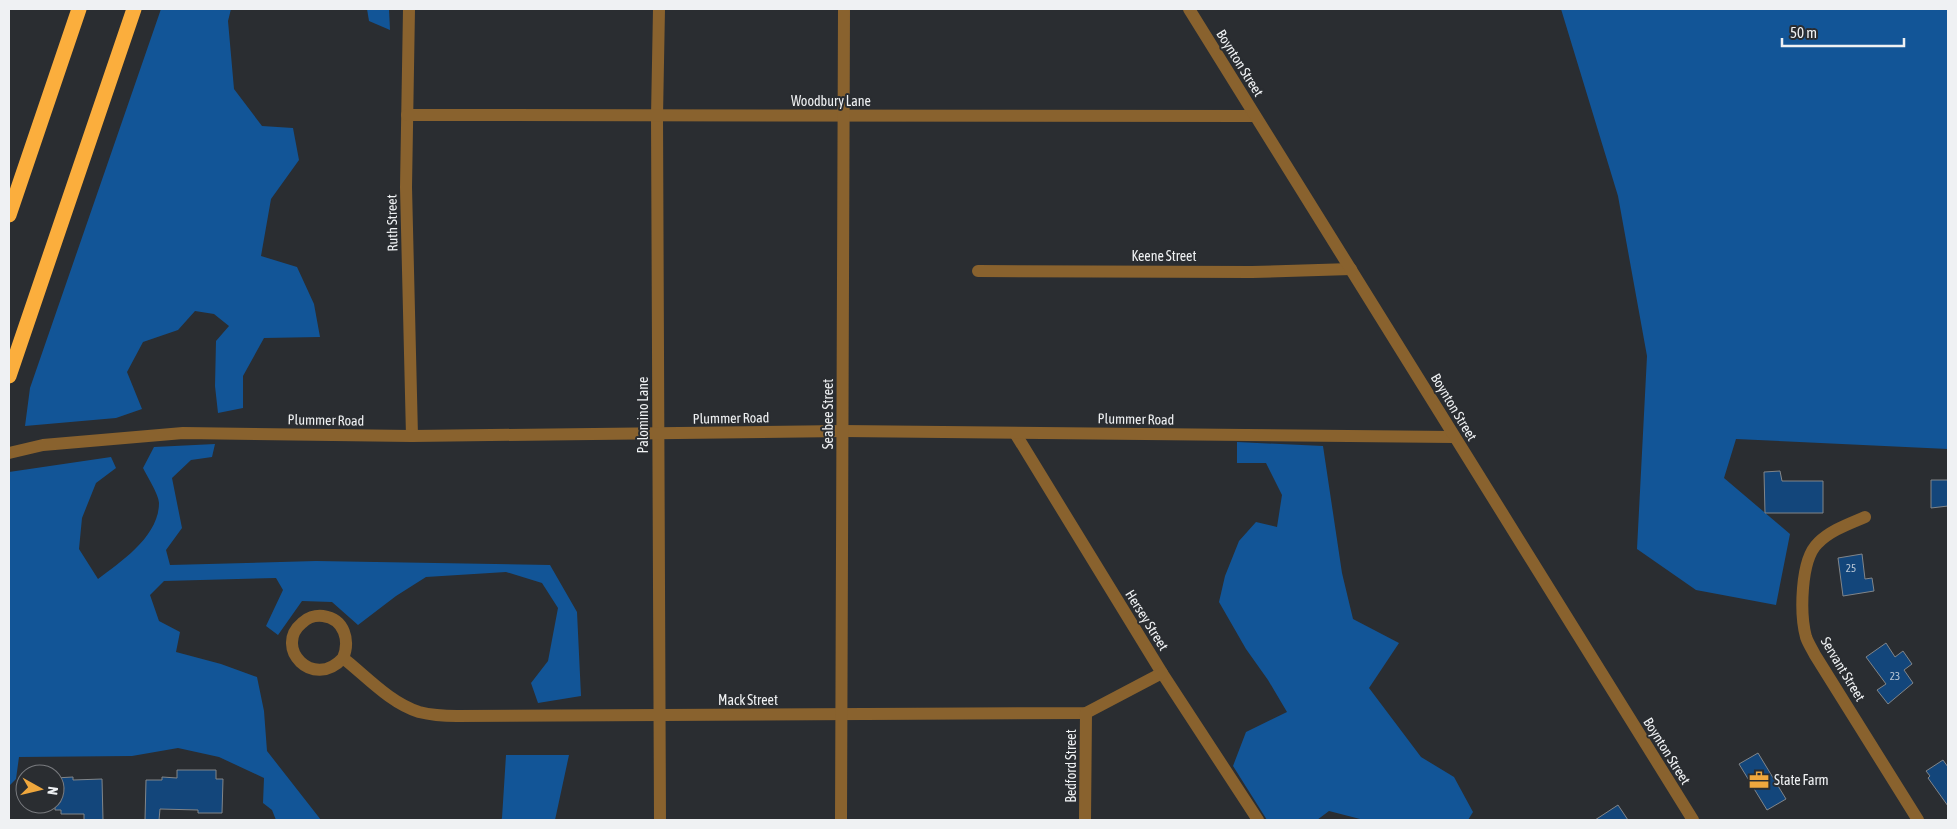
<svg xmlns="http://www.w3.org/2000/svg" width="1957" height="829" font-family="'Asap Condensed',sans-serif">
<rect width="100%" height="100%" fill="#2a2d31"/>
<g fill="#125597">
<path d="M 161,9 L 231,9 L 228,21 L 234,89 L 262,126 L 293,128 L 299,160 L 271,199 L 261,256 L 297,267 L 314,304 L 320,337 L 264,338 L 243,376 L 243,408 L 218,413 L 215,386 L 216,341 L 229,326 L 214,314 L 195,311 L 178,330 L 143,342 L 127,372 L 142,409 L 116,418 L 25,426 L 30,388 Z"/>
<path d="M 367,9 L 389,9 L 390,30 L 369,21 Z"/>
<path d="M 1561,9 L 1948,9 L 1948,449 L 1736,439 L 1724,478 L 1790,534 L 1776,605 L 1696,590 L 1637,549 L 1647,356 L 1618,196 Z"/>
<path d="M 1237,442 L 1323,446 L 1342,573 L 1353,619 L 1399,643 L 1369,688 L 1421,757 L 1454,777 L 1473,812 L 1468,820 L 1364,820 L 1329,811 L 1317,820 L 1267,820 L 1233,766 L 1246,732 L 1287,712 L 1268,680 L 1246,649 L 1219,602 L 1225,576 L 1239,541 L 1256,522 L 1277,527 L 1282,495 L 1266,463 L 1237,463 Z"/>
<path d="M 215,444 L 212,457 L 191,460 L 172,478 L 182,528 L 166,550 L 170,565 L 316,561 L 550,565 L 577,612 L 581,696 L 538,703 L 531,683 L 548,661 L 558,608 L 542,583 L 506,572 L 426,577 L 396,596 L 358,625 L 332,602 L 302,601 L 278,635 L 266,626 L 283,590 L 276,578 L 164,581 L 150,595 L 159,621 L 180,632 L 176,652 L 221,664 L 257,677 L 264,711 L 267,751 L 321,820 L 276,820 L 272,810 L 263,803 L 264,778 L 219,757 L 178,748 L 132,756 L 19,757 L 16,779 L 9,786 L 9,472 L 111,457 L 116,468 L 96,483 L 82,518 L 79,549 L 98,579 C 122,561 159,536 159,503 C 159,495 147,476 143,468 L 154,447 Z"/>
<path d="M 506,755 L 569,755 L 555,820 L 501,820 L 502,818 Z"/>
</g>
<g fill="#13467b" stroke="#818589">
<path d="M 1780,471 L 1782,481 L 1823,481 L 1823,513 L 1765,513 L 1764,472 Z"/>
<path d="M 1931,480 L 1948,480 L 1948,506 L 1931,508 Z"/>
<path d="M 1862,554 L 1865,579 L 1872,578 L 1874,591 L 1843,596 L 1838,558 Z"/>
<path d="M 1886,643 L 1895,657 L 1903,651 L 1912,664 L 1904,670 L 1913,683 L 1888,704 L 1877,690 L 1886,684 L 1866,657 Z"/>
<path d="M 1758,753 L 1786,799 L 1767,810 L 1739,764 Z"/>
<path d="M 1943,760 L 1948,767 L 1948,806 L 1928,778 L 1930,776 L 1926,771 Z"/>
<path d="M 177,770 L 216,770 L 216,779 L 223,779 L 222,813 L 198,813 L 198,810 L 160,809 L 159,820 L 145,820 L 146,780 L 162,780 L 162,777 L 177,778 Z"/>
<path d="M 73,777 L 73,780 L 102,779 L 103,820 L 84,820 L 84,814 L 61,814 L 61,810 L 55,810 L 55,778 Z"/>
<path d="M 1618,805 L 1628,820 L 1595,820 Z"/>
</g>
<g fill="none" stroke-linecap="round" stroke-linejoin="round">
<g stroke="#89622e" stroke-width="12">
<path d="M 409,9 L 406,187 L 412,436"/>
<path d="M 659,9 L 657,116 L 660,820"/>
<path d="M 407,115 L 1255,116"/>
<path d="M 978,271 L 1252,272 L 1351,269"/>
<path d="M 1015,433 L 1162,673 L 1258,820"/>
<path d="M 9,453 L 43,445 L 183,433 L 412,436 L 843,431 L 1454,437"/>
<path d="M 1865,517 C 1849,524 1831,530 1818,543 C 1800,560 1800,615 1806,637 C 1808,643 1812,649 1815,655 L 1918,820"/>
<path d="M 343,658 C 313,691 273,647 302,623 C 307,618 315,615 323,616 C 345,619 350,641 343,658 C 366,676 390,703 419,712 C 431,715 444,716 457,716 L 1086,713 L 1162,673"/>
<path d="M 841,820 L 844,9"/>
<path d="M 1085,820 L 1086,713"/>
</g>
<path stroke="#89622e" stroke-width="12" d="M 1189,9 L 1693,820"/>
<g stroke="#fbae3d" stroke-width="15">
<path d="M 9,215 L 79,9"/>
<path d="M 9,376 L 134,9"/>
</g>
</g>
<defs>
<symbol id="office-bare" viewBox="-9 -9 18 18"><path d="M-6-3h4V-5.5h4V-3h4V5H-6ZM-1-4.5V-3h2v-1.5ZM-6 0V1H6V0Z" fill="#efa73d" stroke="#2a2d31" stroke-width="2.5" paint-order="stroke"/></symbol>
</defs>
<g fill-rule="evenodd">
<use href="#office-bare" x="1745" y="766" width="28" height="28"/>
</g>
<g text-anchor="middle" stroke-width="4" stroke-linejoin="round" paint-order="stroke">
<g font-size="11" fill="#b8c6d5">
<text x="1851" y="572">25</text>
<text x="1895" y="680">23</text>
</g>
<g font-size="14" fill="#eff1f3" stroke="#2a2d31">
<text transform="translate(1240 63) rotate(58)" y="5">Boynton Street</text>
<text x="831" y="106">Woodbury Lane</text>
<text transform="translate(392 223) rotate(-91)" y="5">Ruth Street</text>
<text x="1164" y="261">Keene Street</text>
<text transform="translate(1454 407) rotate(59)" y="5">Boynton Street</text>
<text transform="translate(828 414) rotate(-90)" y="5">Seabee Street</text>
<text transform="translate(643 415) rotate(-90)" y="5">Palomino Lane</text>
<text transform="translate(731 418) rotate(-1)" y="5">Plummer Road</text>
<text transform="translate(1136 419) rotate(1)" y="5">Plummer Road</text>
<text transform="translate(326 420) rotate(1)" y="5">Plummer Road</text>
<text transform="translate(1147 620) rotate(58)" y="5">Hersey Street</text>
<text transform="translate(1843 669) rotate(59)" y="5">Servant Street</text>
<text x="748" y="705">Mack Street</text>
<text transform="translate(1667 751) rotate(58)" y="5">Boynton Street</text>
<text transform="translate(1071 766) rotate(-90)" y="5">Bedford Street</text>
</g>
<g font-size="14" fill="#eff1f3" stroke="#2a2d31" text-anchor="start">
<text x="1774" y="785">State Farm</text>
</g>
</g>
<rect width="1957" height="829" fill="none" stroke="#eff1f3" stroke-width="20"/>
<g transform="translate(40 789) rotate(98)"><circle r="24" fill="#2a2d31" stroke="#797b7f"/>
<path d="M0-4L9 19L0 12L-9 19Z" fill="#efa73d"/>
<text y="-8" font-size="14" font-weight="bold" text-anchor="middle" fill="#eff1f3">N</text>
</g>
<path d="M1782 38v8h122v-8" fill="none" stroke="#eff1f3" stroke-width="2.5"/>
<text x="1790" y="38" font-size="15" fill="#eff1f3" stroke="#2a2d31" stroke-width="4" paint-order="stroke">50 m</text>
</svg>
